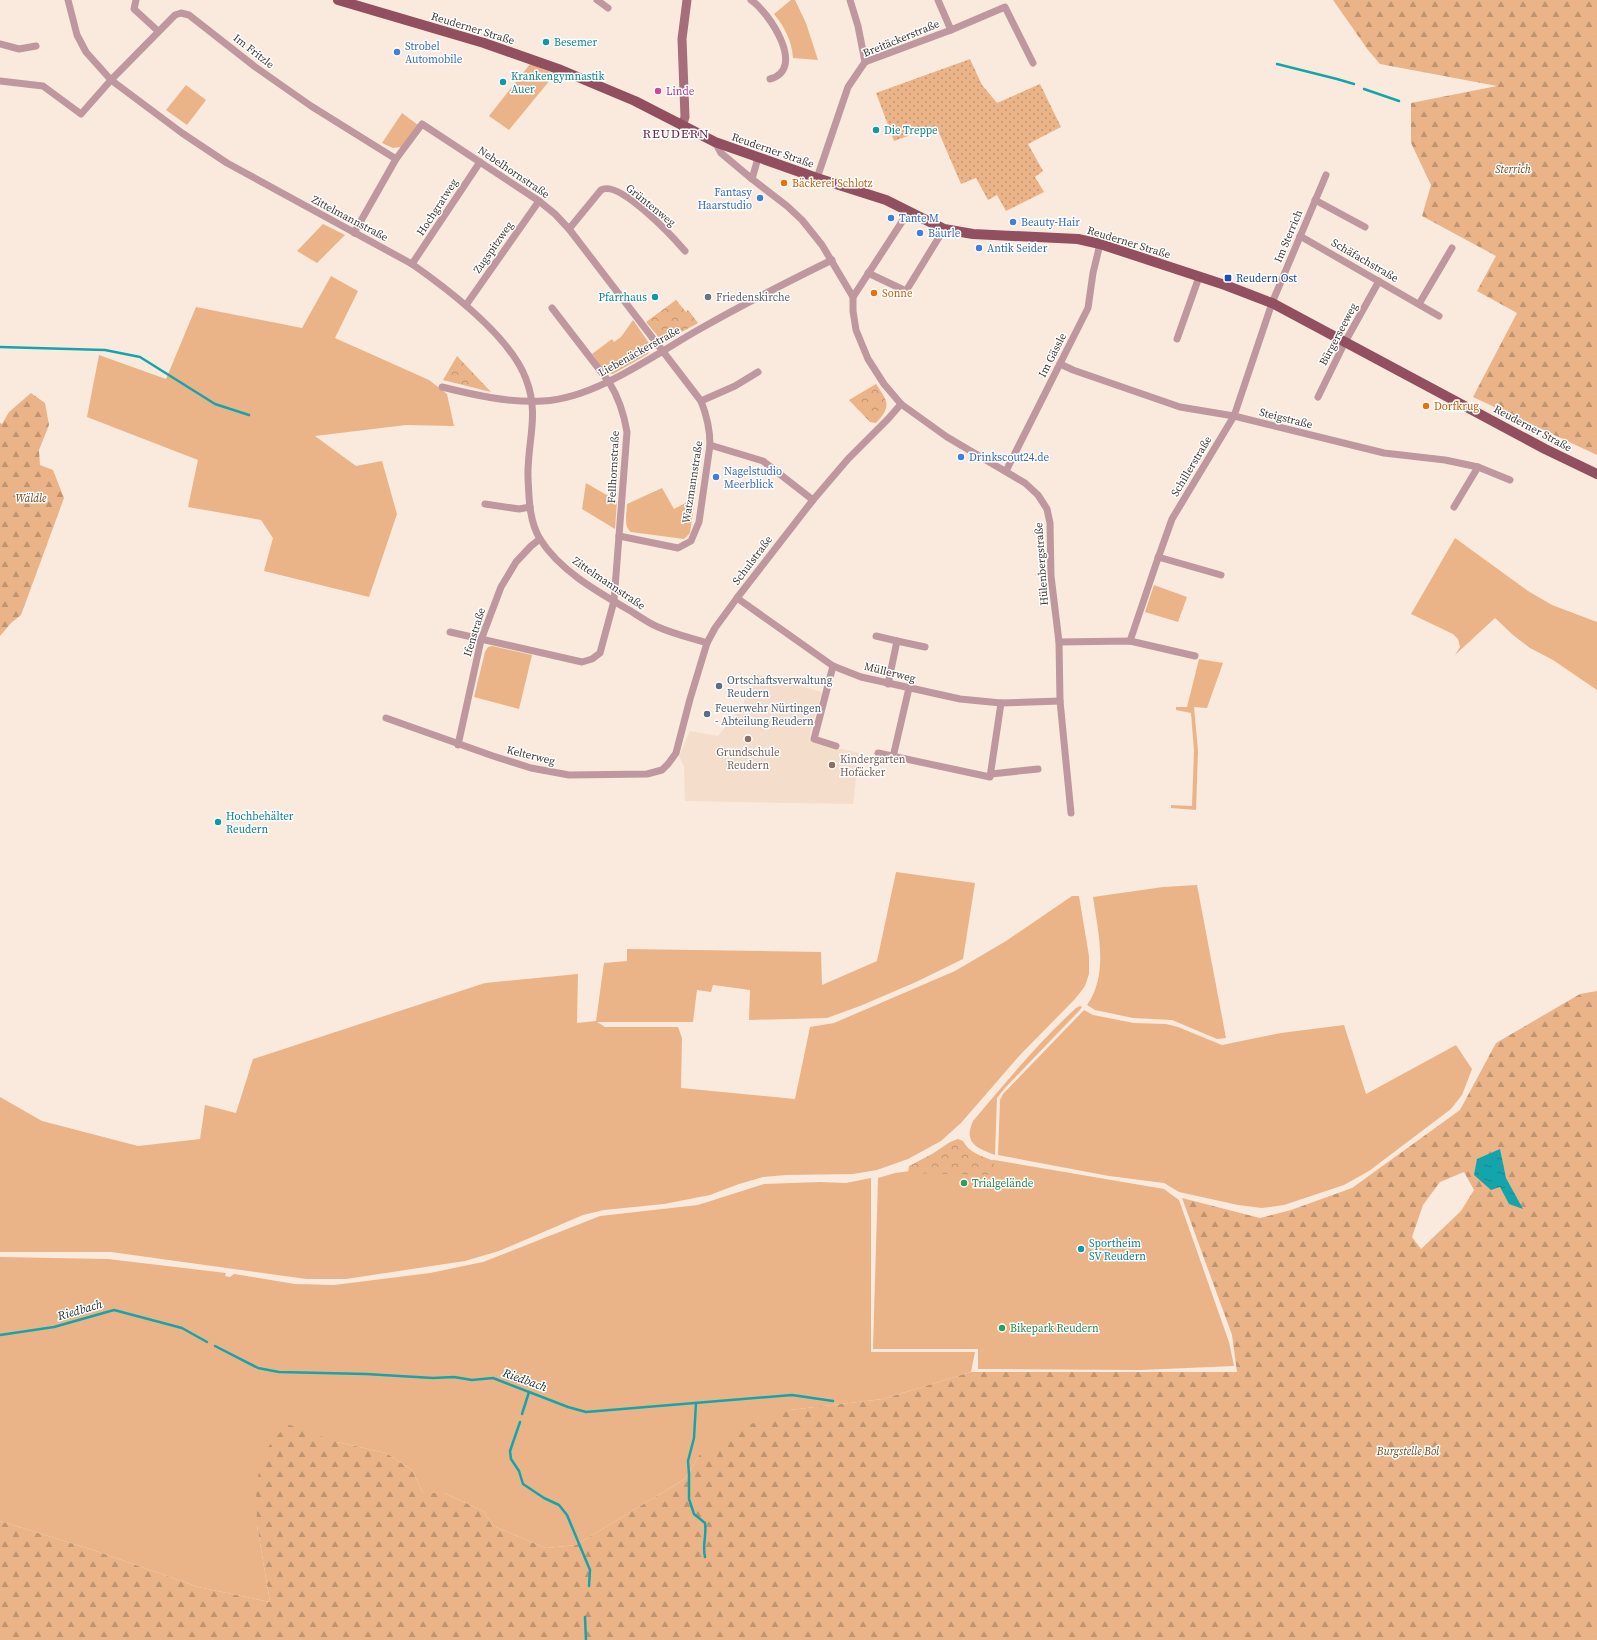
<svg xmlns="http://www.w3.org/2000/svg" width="1597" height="1640" font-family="'Source Serif 4',serif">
<defs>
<pattern id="forest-firs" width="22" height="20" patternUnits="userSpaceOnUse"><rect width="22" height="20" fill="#eab488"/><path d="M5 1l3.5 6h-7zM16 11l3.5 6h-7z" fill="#bf9470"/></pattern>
<pattern id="park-crowns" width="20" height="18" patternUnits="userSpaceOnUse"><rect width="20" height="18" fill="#eab488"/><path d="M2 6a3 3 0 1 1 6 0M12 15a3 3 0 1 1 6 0" fill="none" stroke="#bf9470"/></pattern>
<pattern id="garden-dots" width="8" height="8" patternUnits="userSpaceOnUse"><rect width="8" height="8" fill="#eab488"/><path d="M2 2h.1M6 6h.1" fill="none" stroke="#bf9470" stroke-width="1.8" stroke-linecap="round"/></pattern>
<pattern id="water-ripples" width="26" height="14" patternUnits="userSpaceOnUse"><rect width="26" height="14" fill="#14a5ac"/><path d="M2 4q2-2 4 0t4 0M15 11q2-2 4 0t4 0" fill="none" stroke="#14888d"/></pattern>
</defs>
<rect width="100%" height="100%" fill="#faeadd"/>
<path fill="#f4ddcb" d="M 752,673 L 822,692 L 811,729 L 809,741 L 859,753 L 853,804 L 685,801 L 684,766 L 679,756 L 690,731 L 718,736 L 743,705 Z"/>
<g fill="#eab488">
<path d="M 791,0 L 795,0 L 806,23 L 818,60 L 793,58 C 792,41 784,26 774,14 Z"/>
<path d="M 530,64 L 555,74 L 509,130 L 489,116 Z"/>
<path d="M 186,85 L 206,100 L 187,125 L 166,110 Z"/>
<path d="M 402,113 L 418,125 L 401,147 L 393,148 L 382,143 Z"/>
<path d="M 323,224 L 345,235 L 317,263 L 297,251 Z"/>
<path d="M 331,276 L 358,291 L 335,338 L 429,380 L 447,394 L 454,426 L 406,425 L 315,436 L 356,466 L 382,461 L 397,514 L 369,597 L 264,571 L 273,538 L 261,520 L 188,507 L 198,460 L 87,417 L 99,355 L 166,379 L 196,307 L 302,328 Z"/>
<path d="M 633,320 L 651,346 L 648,354 L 613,374 C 604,374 598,361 592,354 L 612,339 L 614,342 L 621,337 Z"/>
<path d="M 586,483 L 617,501 L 615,529 L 582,509 Z"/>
<path d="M 662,488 L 674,509 L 695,498 L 690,533 L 684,539 L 631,532 C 623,526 627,513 627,504 Z"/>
<path d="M 1455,538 L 1528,591 L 1552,605 L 1597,622 L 1597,690 L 1553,660 L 1530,648 L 1513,635 L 1495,618 L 1455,655 L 1460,647 L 1458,639 L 1453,634 L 1411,614 Z"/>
<path d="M 1154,585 L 1187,597 L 1178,622 L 1145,612 Z"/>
<path d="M 492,646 L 532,655 L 519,709 L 474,697 L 485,652 L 488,647 Z"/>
<path d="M 1199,659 L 1223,663 L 1207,708 L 1194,707 L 1198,751 L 1196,810 L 1171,808 L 1171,805 L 1192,806 L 1194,751 L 1191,713 L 1176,710 L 1176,707 L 1187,707 Z"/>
<path d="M 896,872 L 975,883 L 963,959 L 916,982 L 860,1006 L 827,1018 L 749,1020 L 750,990 L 713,985 L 711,992 L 697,990 L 693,1022 L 597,1022 L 605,1027 L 678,1027 L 682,1038 L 681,1088 L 795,1099 L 810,1027 L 834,1023 L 955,971 L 1006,941 L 1072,896 L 1079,896 L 1089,956 L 1089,974 L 1085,986 L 1075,999 L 1020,1055 L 961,1123 L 941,1141 L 908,1159 L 877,1170 L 853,1174 L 786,1175 L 763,1177 L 739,1184 L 710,1195 L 664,1204 L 604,1210 L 583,1215 L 499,1251 L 465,1261 L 346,1279 L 306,1279 L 111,1252 L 0,1252 L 0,1097 L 42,1121 L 138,1146 L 200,1139 L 205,1105 L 236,1113 L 253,1059 L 485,983 L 578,974 L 577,1023 L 596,1021 L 604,963 L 627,961 L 627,949 L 821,952 L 822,985 L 877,961 Z"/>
<path d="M 1197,885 L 1226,1038 L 1217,1039 L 1172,1020 L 1133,1018 L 1095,1010 L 1087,1005 C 1109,974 1098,932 1093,897 L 1163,887 Z"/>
<path d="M 1080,1006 L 1082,1007 L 1079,1011 L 1004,1089 L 997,1098 L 995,1155 C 977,1148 963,1143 973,1121 C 1006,1082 1038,1043 1076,1008 Z"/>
<path d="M 1084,1010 L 1093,1015 L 1134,1023 L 1166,1024 L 1178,1027 L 1222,1045 L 1281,1033 L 1344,1025 L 1366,1094 L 1456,1045 L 1472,1069 L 1462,1095 L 1451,1109 L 1369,1171 L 1344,1185 L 1284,1205 L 1262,1208 L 1238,1205 L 1179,1192 L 1164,1183 L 1109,1176 L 998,1155 L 1000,1100 L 1003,1094 Z"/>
<path d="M 994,1160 L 1164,1189 L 1179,1200 L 1229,1342 L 1234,1366 L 1141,1370 L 978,1369 L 978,1349 L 873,1349 L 878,1178 L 895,1173 Z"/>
<path d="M 871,1178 L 871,1352 L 975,1352 L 971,1372 L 883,1399 L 790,1410 L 700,1454 L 685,1479 L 576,1545 L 546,1548 L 493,1526 L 483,1511 L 444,1493 L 423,1493 L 412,1470 L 386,1453 L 337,1442 L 257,1525 L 270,1602 L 198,1587 L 99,1552 L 0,1521 L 0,1257 L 108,1259 L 226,1273 L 225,1276 L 230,1277 L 234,1274 L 295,1284 L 334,1285 L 430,1273 L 483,1262 L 600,1216 L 698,1205 L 764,1184 L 820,1182 L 846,1183 Z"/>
</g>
<g fill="url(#forest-firs)" fill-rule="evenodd">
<path d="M 1333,0 L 1597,0 L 1597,455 L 1473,397 L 1517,313 L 1477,291 L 1496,256 L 1422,216 L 1431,185 L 1411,143 L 1411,103 L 1497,86 L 1380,64 L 1368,50 Z"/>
<path d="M 31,393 L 45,403 L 49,425 L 39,450 L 40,465 L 53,470 L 64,498 L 21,615 L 11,623 L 0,636 L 0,423 L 2,424 L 9,412 Z"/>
<path d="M 1597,991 L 1597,1640 L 0,1640 L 0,1521 L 99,1552 L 198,1587 L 270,1602 L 257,1525 L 256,1484 L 265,1451 L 287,1424 L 337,1442 L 386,1453 L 412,1470 L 423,1493 L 444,1493 L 483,1511 L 493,1526 L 546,1548 L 576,1545 L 685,1479 L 700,1454 L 748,1425 L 790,1410 L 883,1399 L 971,1372 L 1237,1372 L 1232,1335 L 1182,1198 L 1260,1218 L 1291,1210 L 1352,1188 L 1460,1110 L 1496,1043 L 1580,994 ZM 1464,1172 L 1474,1190 L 1461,1211 L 1421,1249 L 1412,1237 L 1423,1205 L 1440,1182 Z"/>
</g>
<g fill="url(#park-crowns)">
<path d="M 676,300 L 686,312 L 688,310 L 698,323 L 667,340 L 661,340 L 646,322 Z"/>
<path d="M 457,356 L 491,392 L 443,380 Z"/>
<path d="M 876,384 C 888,402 892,406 876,423 L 870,422 L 849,400 Z"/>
<path d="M 958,1139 L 963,1141 C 969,1153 982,1156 994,1161 L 994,1175 L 908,1173 L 909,1166 L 932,1154 L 950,1142 Z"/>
</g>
<path fill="url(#garden-dots)" d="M 970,59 L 982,85 L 997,103 L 1040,84 L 1061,127 L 1028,144 L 1043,171 L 1035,177 L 1044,192 L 1006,211 L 997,195 L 988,200 L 976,178 L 961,184 L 936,126 L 894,141 L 876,93 Z"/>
<path fill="url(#water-ripples)" d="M 1500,1149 L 1506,1178 L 1523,1209 L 1509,1204 L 1500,1187 L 1491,1190 L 1474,1175 L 1477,1159 Z"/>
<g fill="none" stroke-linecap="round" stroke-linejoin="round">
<g stroke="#14a5ac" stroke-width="2.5">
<path d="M 1277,64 L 1337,79 L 1354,84"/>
<path d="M 1364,89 L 1399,101"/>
<path d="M 0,347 L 105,350 L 140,357 L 215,404 L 249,415"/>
<path d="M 0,1335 L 54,1327 L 114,1310 L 182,1328 L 207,1342"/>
<path d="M 215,1346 L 258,1368 L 279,1372 L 366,1374 L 433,1378 L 454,1377 L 472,1380 L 493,1378 L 568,1407 L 586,1412 L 792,1395 L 833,1401"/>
<path d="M 696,1403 L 694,1438 L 688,1461 L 689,1474 L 689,1499 L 694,1514 L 705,1523 C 707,1535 702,1545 705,1557"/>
<path d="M 522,1414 L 529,1392"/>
<path d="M 520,1422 L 510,1451 L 511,1459 L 519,1471 L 523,1484 L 544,1498 L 559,1505 L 567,1515 L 590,1570 L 589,1586"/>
<path d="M 585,1617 L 586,1640"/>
</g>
<g stroke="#bf979f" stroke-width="7">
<path d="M 68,0 L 77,35 L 86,52 L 111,80 L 182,133 L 227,163 L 412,264 C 449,290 510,336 526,379 C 540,415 527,442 528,477 C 529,498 529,521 540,539 C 560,571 598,592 629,610 C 639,616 648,623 658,627 C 674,634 691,638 707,643"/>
<path d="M 136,0 L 134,9 L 158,31"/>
<path d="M 597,0 L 608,8"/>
<path d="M 751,0 C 769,12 807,69 770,79"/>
<path d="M 850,0 L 858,26 L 865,62"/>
<path d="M 938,0 L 951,30"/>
<path d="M 0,44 L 19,49 L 36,46"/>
<path d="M 0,81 L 43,86 L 81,114 L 111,80 L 175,15 L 181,13 L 189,15 L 254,66 L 311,106 L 396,159"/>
<path d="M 715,142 L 721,153 L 752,179 L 787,206 L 802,220 L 822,245 L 853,297 L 853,311 L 856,330 L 868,359 L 884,384 L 901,404 L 947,437 L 1025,483 L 1038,495 L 1047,509 L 1050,523 L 1051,576 L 1059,642 L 1060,701 L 1071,813"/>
<path d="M 817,178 L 848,87 L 865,62 L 951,30 L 1005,7 L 1033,63"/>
<path d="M 752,179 L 758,158"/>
<path d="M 1315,200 L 1365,227"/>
<path d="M 569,229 L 601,190 C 619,179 673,237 685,251"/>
<path d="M 354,233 L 396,159 L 422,124 L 539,201 L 555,214 L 569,229 L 701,401 C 707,416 710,429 710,445 L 699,522 L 691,541 L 678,548 L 619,536"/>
<path d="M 1300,236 L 1439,316"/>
<path d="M 412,264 L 480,162"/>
<path d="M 868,273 L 906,291 L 944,229"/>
<path d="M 853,297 L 909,211"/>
<path d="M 1419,304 L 1452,248"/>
<path d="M 466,305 L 539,201"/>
<path d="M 1177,339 L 1199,277"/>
<path d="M 1060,364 L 1073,370 L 1180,407 L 1234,416 L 1384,453 L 1445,460 L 1478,467 L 1510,480"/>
<path d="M 442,387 C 474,395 509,403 543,401 C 594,399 654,355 698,330 C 742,305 787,282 832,260"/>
<path d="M 1318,397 L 1345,342 L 1379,281"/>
<path d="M 701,401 L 735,386 L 758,372"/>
<path d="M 710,445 L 763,461 L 813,500"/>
<path d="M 1006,471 L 1088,308 L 1093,273 L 1100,244"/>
<path d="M 485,504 L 519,509 L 530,507"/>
<path d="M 1454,507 L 1478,467"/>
<path d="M 1158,557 L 1221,575"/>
<path d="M 737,598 L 833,666 L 861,677 L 960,699 L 1001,703 L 1060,701"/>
<path d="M 450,632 L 582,662 L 592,659 L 600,653 L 614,601 L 627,432 C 624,414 619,398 609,382 L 552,308"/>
<path d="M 876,636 L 897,641 L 888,684"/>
<path d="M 897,641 L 925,647"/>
<path d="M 1130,641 L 1156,564 L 1172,519 L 1234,416 L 1272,303 L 1326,175"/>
<path d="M 1059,642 L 1130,641 L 1195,656"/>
<path d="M 833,666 L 814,739 L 836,746"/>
<path d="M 386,718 L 493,756 L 531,768 L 569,775 L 647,774 L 662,770 L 668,764 L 676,753 L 690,699 L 707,643 L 715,628 L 737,598 L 813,500 L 848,459 L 888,419 L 901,404"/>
<path d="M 458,745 L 481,640 L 501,587 L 516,562 L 531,546 L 540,539"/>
<path d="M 878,753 L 990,777 L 1001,703"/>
<path d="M 893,757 L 909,688"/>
<path d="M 991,774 L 1038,769"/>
</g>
<path stroke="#a66d7a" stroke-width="9" d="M 682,126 L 685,117 L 682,39 L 687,0"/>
<path stroke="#924f60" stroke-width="10" d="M 338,0 L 484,43 L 561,70 L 635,101 L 715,142 L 817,178 L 886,200 L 944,229 L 973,234 L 1078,239 L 1100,244 L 1225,285 L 1272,303 L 1545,449 L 1597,474"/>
</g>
<g fill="#0f9aa8" stroke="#fff" stroke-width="1.5">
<circle cx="546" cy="42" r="4"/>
<circle cx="503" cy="82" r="4"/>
<circle cx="876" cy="130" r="4"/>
<circle cx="655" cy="297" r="4"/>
<circle cx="218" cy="822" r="4"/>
<circle cx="1081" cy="1249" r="4"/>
</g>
<g fill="#3f7fe0" stroke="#fff" stroke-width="1.5">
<circle cx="397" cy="52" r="4"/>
<circle cx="760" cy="198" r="4"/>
<circle cx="891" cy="218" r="4"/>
<circle cx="1013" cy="222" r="4"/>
<circle cx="920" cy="233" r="4"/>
<circle cx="979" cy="248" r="4"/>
<circle cx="961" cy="457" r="4"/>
<circle cx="716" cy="477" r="4"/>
</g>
<circle fill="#d1479c" stroke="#fff" stroke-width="1.5" cx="658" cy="91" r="4"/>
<g fill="#e8710a" stroke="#fff" stroke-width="1.5">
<circle cx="784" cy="183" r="4"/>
<circle cx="874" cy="293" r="4"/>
<circle cx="1426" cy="406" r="4"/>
</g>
<rect fill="#1a4fb4" stroke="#fff" stroke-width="1.5" x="1224" y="274" width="8" height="8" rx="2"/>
<circle fill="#6b7280" stroke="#fff" stroke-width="1.5" cx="708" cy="297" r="4"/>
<g fill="#5c6f8a" stroke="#fff" stroke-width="1.5">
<circle cx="719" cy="686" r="4"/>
<circle cx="707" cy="714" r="4"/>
</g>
<g fill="#8d6e63" stroke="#fff" stroke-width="1.5">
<circle cx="748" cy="739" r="4"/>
<circle cx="832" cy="765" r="4"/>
</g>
<g fill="#2e9e5b" stroke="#fff" stroke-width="1.5">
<circle cx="964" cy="1183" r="4"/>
<circle cx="1002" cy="1328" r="4"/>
</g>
<g text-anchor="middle" stroke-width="3" stroke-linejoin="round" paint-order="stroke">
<g font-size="11" fill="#413b36" stroke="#fff">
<text transform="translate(473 28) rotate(17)" y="4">Reuderner Straße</text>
<text transform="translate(901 38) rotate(-22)" y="4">Breitäckerstraße</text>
<text transform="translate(254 51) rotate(38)" y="4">Im Fritzle</text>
<text transform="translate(773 150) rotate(19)" y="4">Reuderner Straße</text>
<text transform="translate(514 172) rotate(34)" y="4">Nebelhornstraße</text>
<text transform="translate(651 205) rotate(39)" y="4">Grüntenweg</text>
<text transform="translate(437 207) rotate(-57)" y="4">Hochgratweg</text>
<text transform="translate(350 218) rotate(28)" y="4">Zittelmannstraße</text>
<text transform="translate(1288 236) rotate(-67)" y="4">Im Sterrich</text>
<text transform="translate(1129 242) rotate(17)" y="4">Reuderner Straße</text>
<text transform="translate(493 247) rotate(-55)" y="4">Zugspitzweg</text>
<text transform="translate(1365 260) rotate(30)" y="4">Schäfachstraße</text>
<text transform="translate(1338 334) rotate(-62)" y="4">Bürgerseeweg</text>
<text transform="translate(639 351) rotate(-29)" y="4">Liebenäckerstraße</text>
<text transform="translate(1052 355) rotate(-63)" y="4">Im Gässle</text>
<text transform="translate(1286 418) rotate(14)" y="4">Steigstraße</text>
<text transform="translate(1533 428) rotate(28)" y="4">Reuderner Straße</text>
<text transform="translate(1191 466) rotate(-59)" y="4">Schillerstraße</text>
<text transform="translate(613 467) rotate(-87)" y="4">Fellhornstraße</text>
<text transform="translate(692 482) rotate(-81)" y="4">Watzmannstraße</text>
<text transform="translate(752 560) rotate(-53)" y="4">Schulstraße</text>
<text transform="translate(1041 564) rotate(-94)" y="4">Hülenbergstraße</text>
<text transform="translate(609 583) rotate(34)" y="4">Zittelmannstraße</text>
<text transform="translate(474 632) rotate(-73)" y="4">Ifenstraße</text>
<text transform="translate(890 672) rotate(14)" y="4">Müllerweg</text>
<text transform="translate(531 755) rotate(14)" y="4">Kelterweg</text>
</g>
<g font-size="11" fill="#0d838f" stroke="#fff" text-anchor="start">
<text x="554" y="46">Besemer</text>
<text x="511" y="80">Krankengymnastik<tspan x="511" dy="13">Auer</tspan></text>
<text x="884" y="134">Die Treppe</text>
<text x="647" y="301" text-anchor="end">Pfarrhaus</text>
<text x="226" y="820">Hochbehälter<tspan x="226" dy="13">Reudern</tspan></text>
<text x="1089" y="1247">Sportheim<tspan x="1089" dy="13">SV Reudern</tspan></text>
</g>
<g font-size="11" fill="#366cbe" stroke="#fff" text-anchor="start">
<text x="405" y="50">Strobel<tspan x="405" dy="13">Automobile</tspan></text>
<text x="752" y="196" text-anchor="end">Fantasy<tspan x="752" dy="13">Haarstudio</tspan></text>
<text x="899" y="222">Tante M</text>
<text x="1021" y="226">Beauty-Hair</text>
<text x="928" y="237">Bäurle</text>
<text x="987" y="252">Antik Seider</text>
<text x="969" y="461">Drinkscout24.de</text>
<text x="724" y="475">Nagelstudio<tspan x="724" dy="13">Meerblick</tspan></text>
</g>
<g font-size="11" fill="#b23c85" stroke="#fff" text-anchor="start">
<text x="666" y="95">Linde</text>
</g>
<g font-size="11" font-style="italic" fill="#71441a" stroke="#fff">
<text x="1513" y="173">Sterrich</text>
<text x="31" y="502">Wäldle</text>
<text x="1408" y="1455">Burgstelle Bol</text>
</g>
<g font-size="11" fill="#c56008" stroke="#fff" text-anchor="start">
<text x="792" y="187">Bäckerei Schlotz</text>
<text x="882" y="297">Sonne</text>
<text x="1434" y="410">Dorfkrug</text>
</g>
<g font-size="11" fill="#164399" stroke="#fff" text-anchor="start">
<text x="1236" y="282">Reudern Ost</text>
</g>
<g font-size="11" fill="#5b616d" stroke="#fff" text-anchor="start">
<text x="716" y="301">Friedenskirche</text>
</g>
<g font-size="11" fill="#4e5e75" stroke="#fff" text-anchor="start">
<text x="727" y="684">Ortschaftsverwaltung<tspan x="727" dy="13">Reudern</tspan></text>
<text x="715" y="712">Feuerwehr Nürtingen<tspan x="715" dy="13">- Abteilung Reudern</tspan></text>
</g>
<g font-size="11" fill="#785e54" stroke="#fff">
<text x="748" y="756">Grundschule<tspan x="748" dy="13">Reudern</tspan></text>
<text x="840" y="763" text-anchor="start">Kindergarten<tspan x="840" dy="13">Hofäcker</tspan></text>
</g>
<g font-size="11" fill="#27864d" stroke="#fff" text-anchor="start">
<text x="972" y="1187">Trialgelände</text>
<text x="1010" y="1332">Bikepark Reudern</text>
</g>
<g font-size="12" font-style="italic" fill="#192f30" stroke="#fff">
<text transform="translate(80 1310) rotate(-16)" y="4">Riedbach</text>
<text transform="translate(525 1380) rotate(20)" y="4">Riedbach</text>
</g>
<g font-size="13" letter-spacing="1" fill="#6c2945" stroke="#fff">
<text x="676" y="138">REUDERN</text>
</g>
</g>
</svg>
